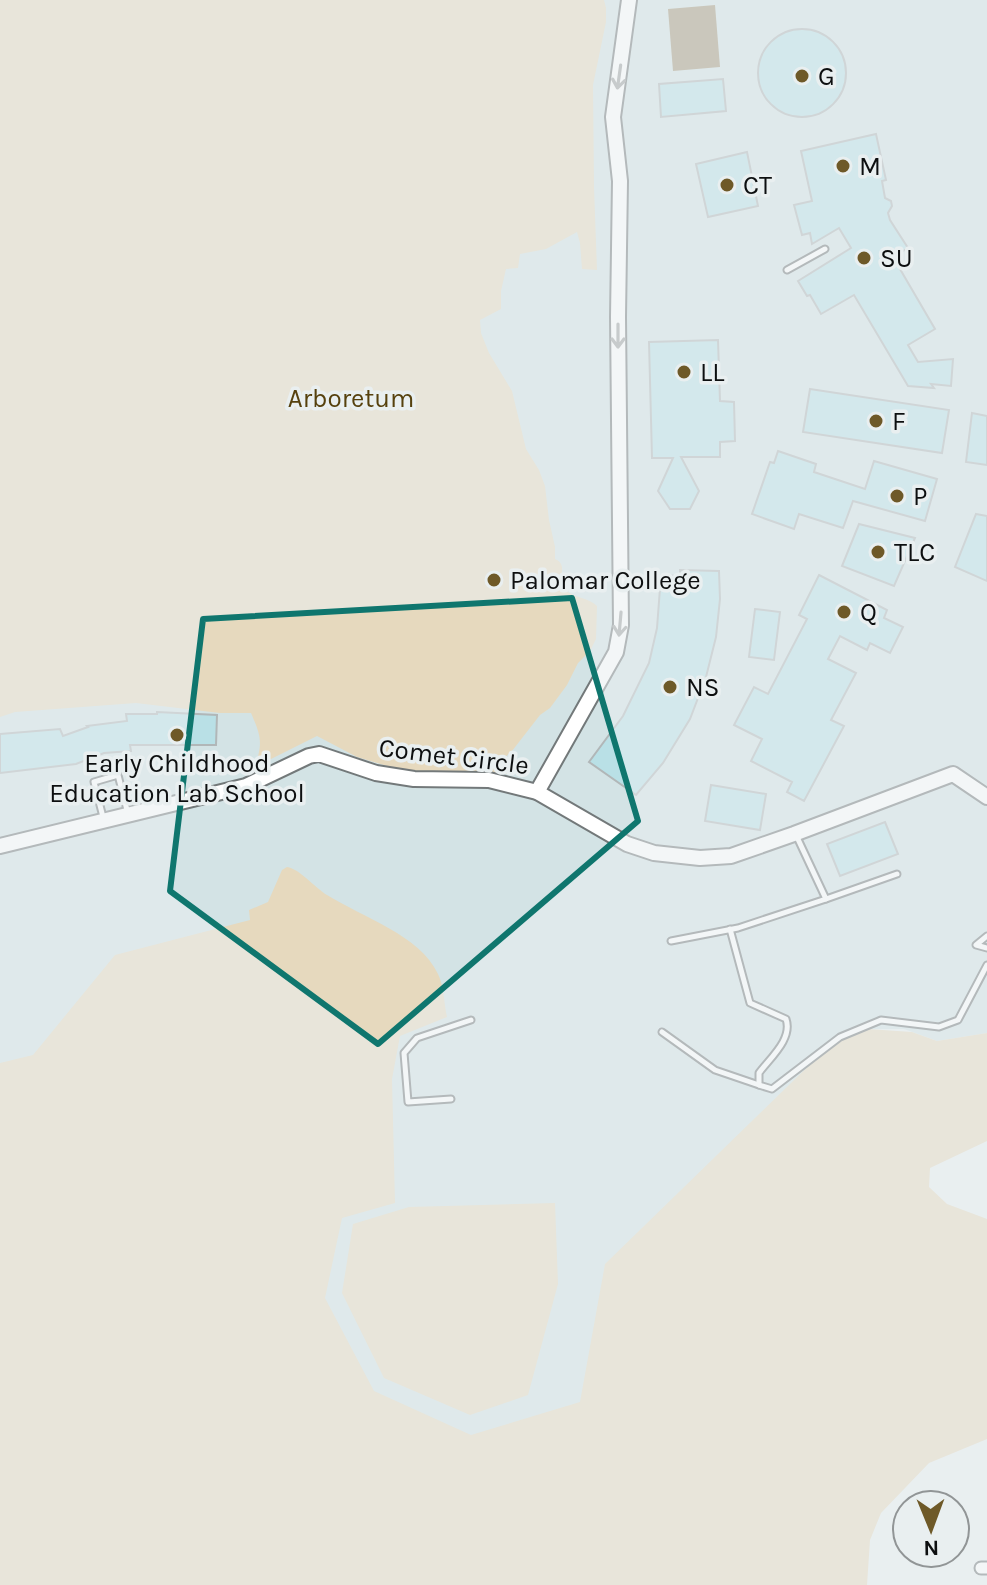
<svg xmlns="http://www.w3.org/2000/svg" width="987" height="1585" font-family="Karla,sans-serif">
<rect width="100%" height="100%" fill="#e9eff0"/>
<path fill="#d3e3e5" d="M 7,0 L 987,0 L 987,1033 L 937,1041 L 904,1029 L 868,1029 L 816,1585 L 188,1585 L 0,1155 L 0,131 Z"/>
<g fill="#e6d9be">
<path d="M 0,0 L 604,0 L 606,8 L 606,22 L 593,85 L 594,187 L 597,270 L 582,269 L 580,243 L 577,232 L 546,249 L 520,254 L 518,268 L 506,269 L 501,291 L 501,309 L 480,320 L 481,333 L 489,353 L 512,391 L 526,449 L 539,470 L 545,486 L 549,520 L 555,547 L 555,559 C 567,564 560,575 561,585 C 572,600 585,595 597,606 L 596,639 L 590,651 L 578,663 L 567,685 L 550,708 L 540,715 L 512,751 L 499,763 L 511,774 L 465,771 L 421,772 L 394,768 L 357,757 L 317,736 L 255,767 C 263,742 261,736 251,713 L 220,713 L 136,703 L 15,712 L 0,717 Z"/>
<path d="M 287,867 C 300,869 314,887 327,895 C 362,917 420,935 438,974 C 444,986 444,1004 447,1017 L 400,1036 L 392,1079 L 395,1203 L 342,1218 L 325,1298 L 374,1391 L 471,1435 L 580,1402 L 605,1264 L 829,1046 L 868,1029 L 912,1032 L 937,1041 L 987,1033 L 987,1141 L 930,1168 L 929,1187 L 947,1204 L 987,1219 L 987,1439 L 929,1463 L 881,1513 L 870,1540 L 867,1585 L 0,1585 L 0,1063 L 33,1055 L 115,955 L 250,920 L 249,910 L 268,902 L 282,870 Z"/>
<path d="M 555,1203 L 558,1284 L 528,1395 L 470,1415 L 384,1378 L 342,1293 L 353,1224 L 409,1207 Z"/>
</g>
<path fill="#a5987c" d="M 715,5 L 720,67 L 673,71 L 668,9 Z"/>
<g fill="#b9e0e6" stroke="#b1b7b8" stroke-width="2">
<circle cx="802" cy="73" r="44"/>
<path d="M 723,79 L 726,111 L 661,117 L 659,84 Z"/>
<path d="M 876,134 L 886,180 L 882,181 L 885,198 L 891,201 L 892,206 L 888,213 L 890,220 L 908,248 L 893,257 L 935,329 L 908,345 L 918,362 L 953,359 L 951,386 L 931,384 L 934,388 L 908,386 L 854,295 L 821,314 L 810,295 L 807,296 L 798,281 L 851,248 L 839,228 L 812,244 L 810,233 L 802,235 L 794,205 L 812,201 L 801,151 Z"/>
<path d="M 747,152 L 758,206 L 708,217 L 696,164 Z"/>
<path d="M 718,340 L 720,401 L 734,402 L 735,441 L 720,442 L 720,457 L 681,457 L 699,491 L 690,509 L 670,509 L 658,491 L 673,458 L 652,458 L 649,342 Z"/>
<path d="M 810,389 L 949,410 L 942,453 L 803,432 Z"/>
<path d="M 972,413 L 987,416 L 987,465 L 966,462 Z"/>
<path d="M 778,451 L 816,464 L 814,472 L 865,489 L 874,461 L 937,479 L 925,521 L 853,501 L 843,528 L 799,514 L 794,529 L 752,514 L 770,462 L 774,463 Z"/>
<path d="M 976,514 L 987,516 L 987,581 L 955,567 Z"/>
<path d="M 859,524 L 915,538 L 894,586 L 842,566 Z"/>
<path d="M 680,570 L 719,571 L 720,599 L 716,637 L 706,677 L 690,719 L 663,763 L 636,795 L 589,762 L 623,716 L 649,663 L 657,628 L 661,575 L 680,576 Z"/>
<path d="M 819,575 L 887,610 L 884,618 L 903,627 L 890,653 L 870,643 L 867,650 L 840,636 L 828,659 L 856,673 L 831,720 L 844,726 L 804,801 L 787,792 L 792,782 L 751,761 L 762,739 L 734,725 L 754,687 L 768,694 L 807,619 L 799,615 Z"/>
<path d="M 755,609 L 780,612 L 774,660 L 749,657 Z"/>
<path d="M 157,712 L 217,715 L 216,745 L 130,745 L 131,751 L 104,753 L 76,764 L 0,773 L 0,734 L 60,729 L 63,736 L 88,727 L 87,726 L 127,721 L 126,714 L 157,714 Z"/>
<path d="M 711,785 L 766,794 L 760,830 L 705,821 Z"/>
<path d="M 885,822 L 898,854 L 840,876 L 827,844 Z"/>
</g>
<g fill="none" stroke-linecap="round" stroke-linejoin="round">
<defs>
<g id="service">
<path d="M 787,270 L 825,249"/>
<path d="M 103,817 L 94,782 L 118,775 L 128,814"/>
<path d="M 796,835 L 826,899 L 897,874"/>
<path d="M 730,929 L 750,1003 L 786,1019 C 793,1039 770,1058 759,1073 L 759,1085 L 772,1089 L 840,1037 L 881,1020 L 939,1027 L 958,1020 L 987,965"/>
<path d="M 987,936 L 976,945 L 987,948"/>
<path d="M 671,941 L 738,928 L 826,899"/>
<path d="M 662,1032 L 715,1070 L 759,1085"/>
<path d="M 451,1099 L 408,1102 L 404,1053 L 417,1038 L 471,1020"/>
</g>
<path id="minor" d="M 981,1568 L 987,1568"/>
<g id="tertiary">
<path d="M 537,792 L 616,652 L 621,625 L 618,317 L 620,181 L 613,117 L 629,0"/>
<path d="M 0,846 L 246,786 L 309,756 L 319,754 L 376,773 L 414,779 L 489,780 L 537,792 L 627,844 L 654,853 L 700,858 L 731,856 L 794,834 L 953,774 L 987,797"/>
</g>
</defs>
<use href="#service" stroke="#73797a" stroke-width="9"/>
<use href="#minor" stroke="#73797a" stroke-width="15"/>
<use href="#tertiary" stroke="#73797a" stroke-width="18"/>
<use href="#service" stroke="#fff" stroke-width="5"/>
<use href="#minor" stroke="#fff" stroke-width="11"/>
<use href="#tertiary" stroke="#fff" stroke-width="14"/>
</g>
<defs><path id="oneway-shaft" d="M-6 0H5M1.5-3L5.5 0L1.5 3" fill="none" stroke-width="1.6" stroke-linecap="round" stroke-linejoin="round" transform="scale(2)"/></defs>
<g stroke="#9e9f9f">
<use href="#oneway-shaft" transform="translate(619 77) rotate(98)"/>
<use href="#oneway-shaft" transform="translate(618 336) rotate(90)"/>
<use href="#oneway-shaft" transform="translate(620 624) rotate(95)"/>
</g>
<path d="M0 0H987V1585H0ZM 572,598 L 638,821 L 378,1044 L 170,891 L 203,619 Z" fill="#e9eff0" fill-opacity=".55" fill-rule="evenodd"/>
<path fill="none" stroke="#0f766e" stroke-width="6" stroke-linejoin="round" d="M 572,598 L 638,821 L 378,1044 L 170,891 L 203,619 Z"/>
<g fill="#6e5928" stroke="#e9eff0" stroke-width="3">
<circle cx="802" cy="76" r="8"/>
<circle cx="843" cy="166" r="8"/>
<circle cx="727" cy="185" r="8"/>
<circle cx="864" cy="258" r="8"/>
<circle cx="684" cy="372" r="8"/>
<circle cx="876" cy="421" r="8"/>
<circle cx="897" cy="496" r="8"/>
<circle cx="878" cy="552" r="8"/>
<circle cx="494" cy="580" r="8"/>
<circle cx="844" cy="612" r="8"/>
<circle cx="670" cy="687" r="8"/>
<circle cx="177" cy="735" r="8"/>
</g>
<g text-anchor="middle" stroke-width="7" stroke-linejoin="round" paint-order="stroke">
<g font-size="26" fill="#0d0f10" stroke="#e9eff0" text-anchor="start">
<text x="818" y="85">G</text>
<text x="859" y="175">M</text>
<text x="743" y="194">CT</text>
<text x="880" y="267">SU</text>
<text x="700" y="381">LL</text>
<text x="892" y="430">F</text>
<text x="913" y="505">P</text>
<text x="894" y="561">TLC</text>
<text x="510" y="589">Palomar College</text>
<text x="860" y="621">Q</text>
<text x="686" y="696">NS</text>
<text x="177" y="772" text-anchor="middle">Early Childhood<tspan x="177" dy="30">Education Lab School</tspan></text>
</g>
<g font-size="26" fill="#56410e" stroke="#e9eff0">
<text x="351" y="407">Arboretum</text>
</g>
<g font-size="26" fill="#0d0f10" stroke="#e9eff0">
<text transform="translate(454 756) rotate(7)" y="9">Comet Circle</text>
</g>
</g>
<g transform="translate(931 1529) rotate(179)"><circle r="38" fill="#e9eff0" stroke="#919596" stroke-width="2"/>
<path d="M0-6L14 30L0 20L-14 30Z" fill="#6e5928"/>
<text y="-12" font-size="22" font-weight="bold" text-anchor="middle" fill="#0d0f10">N</text>
</g>
</svg>
